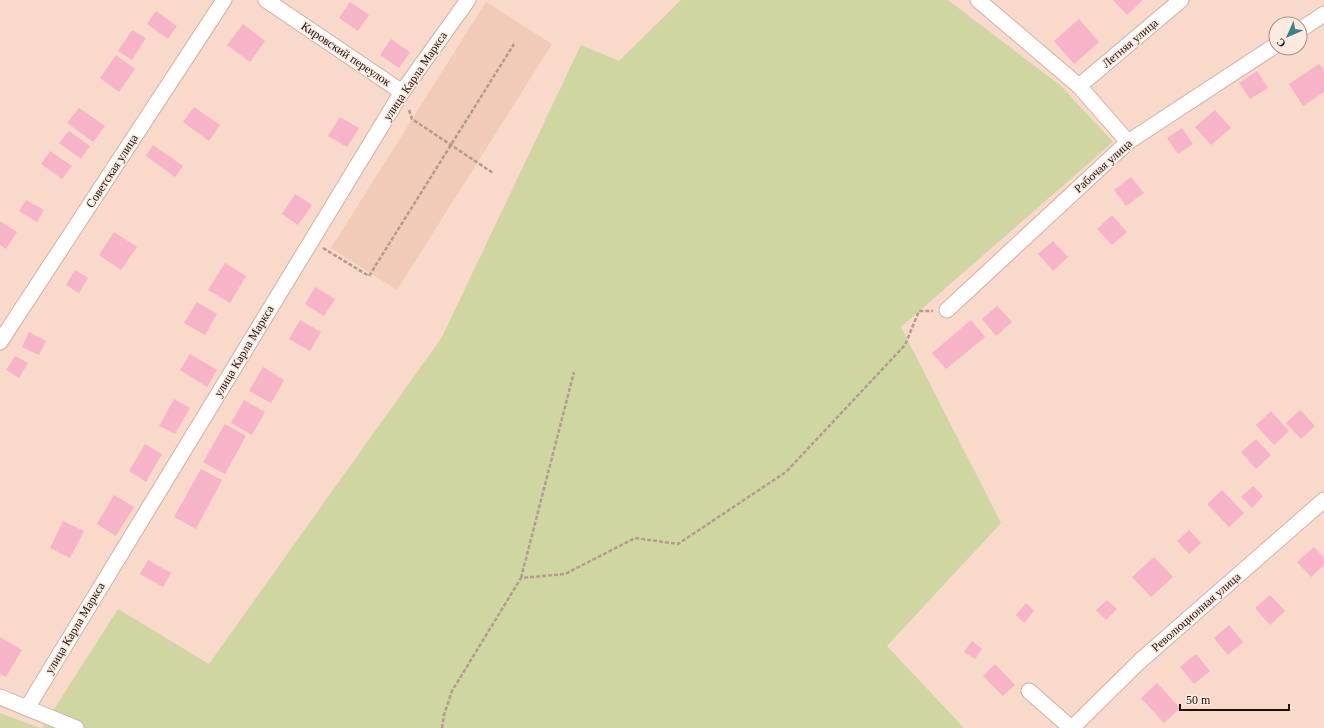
<svg xmlns="http://www.w3.org/2000/svg" width="1324" height="728" font-family="'Times New Roman',serif">
<rect width="100%" height="100%" fill="#f8d9ca"/>
<path fill="#f1cab8" d="M 486,2 L 552,44 L 397,290 L 331,248 Z"/>
<g fill="#d0d6a2">
<path d="M 681,0 L 948,0 L 1061,86 L 1113,142 L 901,327 L 1001,523 L 887,646 L 964,728 L 42,728 L 118,609 L 209,664 L 442,337 L 581,45 L 619,61 Z"/>
<path d="M 0,713 L 40,728 L 0,728 Z"/>
</g>
<g fill="#f7b3c8">
<path d="M 1113,0 L 1143,0 L 1127,15 Z"/>
<path d="M 350,2 L 369,15 L 358,31 L 339,18 Z"/>
<path d="M 156,11 L 177,26 L 168,39 L 147,24 Z"/>
<path d="M 1079,19 L 1099,42 L 1074,64 L 1054,41 Z"/>
<path d="M 243,24 L 265,41 L 250,62 L 227,45 Z"/>
<path d="M 132,30 L 146,38 L 132,60 L 118,51 Z"/>
<path d="M 391,39 L 410,52 L 399,68 L 380,55 Z"/>
<path d="M 116,55 L 135,69 L 119,92 L 100,78 Z"/>
<path d="M 1319,64 L 1324,71 L 1324,92 L 1303,106 L 1289,84 Z"/>
<path d="M 1257,71 L 1268,88 L 1250,99 L 1239,83 Z"/>
<path d="M 194,107 L 220,125 L 209,141 L 183,122 Z"/>
<path d="M 79,108 L 105,126 L 93,142 L 67,123 Z"/>
<path d="M 1215,110 L 1231,128 L 1211,145 L 1195,127 Z"/>
<path d="M 340,117 L 359,128 L 347,147 L 328,136 Z"/>
<path d="M 1182,128 L 1193,144 L 1178,154 L 1167,138 Z"/>
<path d="M 69,131 L 90,146 L 81,159 L 59,143 Z"/>
<path d="M 153,145 L 183,166 L 175,177 L 146,156 Z"/>
<path d="M 50,151 L 72,166 L 62,179 L 41,164 Z"/>
<path d="M 1131,177 L 1144,193 L 1126,206 L 1114,190 Z"/>
<path d="M 295,194 L 312,205 L 298,225 L 282,214 Z"/>
<path d="M 26,200 L 44,210 L 37,222 L 19,211 Z"/>
<path d="M 1112,215 L 1127,232 L 1112,245 L 1097,229 Z"/>
<path d="M 0,221 L 17,232 L 6,249 L 0,245 Z"/>
<path d="M 114,232 L 137,247 L 121,270 L 99,255 Z"/>
<path d="M 1053,241 L 1068,257 L 1053,271 L 1038,254 Z"/>
<path d="M 225,263 L 246,276 L 230,303 L 208,290 Z"/>
<path d="M 75,270 L 88,278 L 79,293 L 66,285 Z"/>
<path d="M 315,287 L 335,299 L 324,316 L 305,304 Z"/>
<path d="M 197,302 L 217,314 L 205,335 L 184,323 Z"/>
<path d="M 997,306 L 1012,322 L 996,336 L 982,319 Z"/>
<path d="M 300,320 L 321,332 L 310,351 L 289,339 Z"/>
<path d="M 971,320 L 985,337 L 946,369 L 932,353 Z"/>
<path d="M 29,332 L 46,341 L 39,355 L 22,347 Z"/>
<path d="M 190,354 L 217,370 L 207,387 L 180,370 Z"/>
<path d="M 15,356 L 28,363 L 19,378 L 6,370 Z"/>
<path d="M 263,367 L 284,380 L 271,403 L 249,391 Z"/>
<path d="M 174,399 L 190,408 L 175,434 L 159,426 Z"/>
<path d="M 244,400 L 265,412 L 252,435 L 231,423 Z"/>
<path d="M 1300,410 L 1315,426 L 1301,439 L 1286,423 Z"/>
<path d="M 1271,411 L 1289,431 L 1274,445 L 1256,425 Z"/>
<path d="M 225,424 L 246,436 L 225,474 L 203,462 Z"/>
<path d="M 1256,439 L 1271,455 L 1256,469 L 1241,452 Z"/>
<path d="M 145,444 L 162,454 L 146,482 L 129,471 Z"/>
<path d="M 201,469 L 222,480 L 196,529 L 174,517 Z"/>
<path d="M 1253,486 L 1263,496 L 1252,508 L 1241,497 Z"/>
<path d="M 1222,490 L 1244,513 L 1229,527 L 1207,504 Z"/>
<path d="M 114,495 L 134,507 L 116,536 L 97,524 Z"/>
<path d="M 63,521 L 84,531 L 70,558 L 50,548 Z"/>
<path d="M 1189,530 L 1201,543 L 1189,554 L 1177,541 Z"/>
<path d="M 1314,547 L 1324,558 L 1324,565 L 1311,577 L 1297,562 Z"/>
<path d="M 1154,557 L 1173,577 L 1151,597 L 1132,577 Z"/>
<path d="M 148,560 L 171,573 L 163,587 L 140,574 Z"/>
<path d="M 1270,595 L 1285,611 L 1270,625 L 1255,608 Z"/>
<path d="M 1107,600 L 1117,609 L 1106,620 L 1096,610 Z"/>
<path d="M 1026,603 L 1034,611 L 1024,623 L 1016,615 Z"/>
<path d="M 1229,625 L 1243,642 L 1228,655 L 1214,638 Z"/>
<path d="M 0,637 L 22,650 L 6,677 L 0,674 Z"/>
<path d="M 972,641 L 982,649 L 975,659 L 964,652 Z"/>
<path d="M 1196,654 L 1210,671 L 1194,684 L 1180,667 Z"/>
<path d="M 995,664 L 1015,685 L 1003,696 L 983,676 Z"/>
<path d="M 1157,683 L 1180,708 L 1164,723 L 1141,698 Z"/>
</g>
<g fill="none" stroke-linecap="round" stroke-linejoin="round">
<defs>
<g id="minor">
<path d="M 266,0 L 402,92"/>
<path d="M 978,0 L 1079,86 L 1128,142"/>
<path d="M 1300,30 L 1324,14"/>
<path d="M 1079,86 L 1181,0"/>
<path d="M 947,310 L 1128,142 L 1276,45"/>
<path d="M 0,342 L 224,0"/>
<path d="M 1029,691 L 1071,728"/>
<path d="M 0,697 L 76,728"/>
<path d="M 27,708 L 402,92 L 468,0"/>
<path d="M 1072,728 L 1140,661 L 1324,500"/>
</g>
</defs>
<use href="#minor" stroke="#cfb1a3" stroke-width="17"/>
<g stroke="#b49b8f" stroke-width="2.5" stroke-dasharray="4 2" stroke-linecap="butt">
<path d="M 409,110 L 412,119 L 493,173"/>
<path d="M 323,248 L 369,276 L 514,44"/>
<path d="M 521,578 L 574,372"/>
<path d="M 442,728 L 444,715 L 452,691 L 521,578 L 565,574 L 635,538 L 678,544 L 786,472 L 905,345 L 919,311 L 933,311"/>
</g>
<use href="#minor" stroke="#fff" stroke-width="15"/>
</g>
<g text-anchor="middle" stroke-width="3" stroke-linejoin="round" paint-order="stroke">
<g font-size="12" fill="#1b110c" stroke="#fce9e0">
<text transform="translate(1130 43) rotate(-40)" y="4">Летняя улица</text>
<text transform="translate(346 54) rotate(34)" y="4">Кировский переулок</text>
<text transform="translate(415 76) rotate(-56)" y="4">улица Карла Маркса</text>
<text transform="translate(1103 166) rotate(-42)" y="4">Рабочая улица</text>
<text transform="translate(112 171) rotate(-57)" y="4">Советская улица</text>
<text transform="translate(244 351) rotate(-59)" y="4">улица Карла Маркса</text>
<text transform="translate(1196 612) rotate(-41)" y="4">Революционная улица</text>
<text transform="translate(75 628) rotate(-59)" y="4">улица Карла Маркса</text>
</g>
</g>
<g transform="translate(1288 36) rotate(225)"><circle r="19" fill="#fce9e0" stroke="#a2938b"/>
<path d="M0-3L7 15L0 10L-7 15Z" fill="#3a8287"/>
<text y="-6" font-size="11" font-weight="bold" text-anchor="middle" fill="#1b110c">С</text>
</g>
<path d="M1180 704v6h109v-6" fill="none" stroke="#1b110c" stroke-width="2"/>
<text x="1186" y="704" font-size="12" fill="#1b110c" stroke="#fce9e0" stroke-width="3" paint-order="stroke">50 m</text>
</svg>
